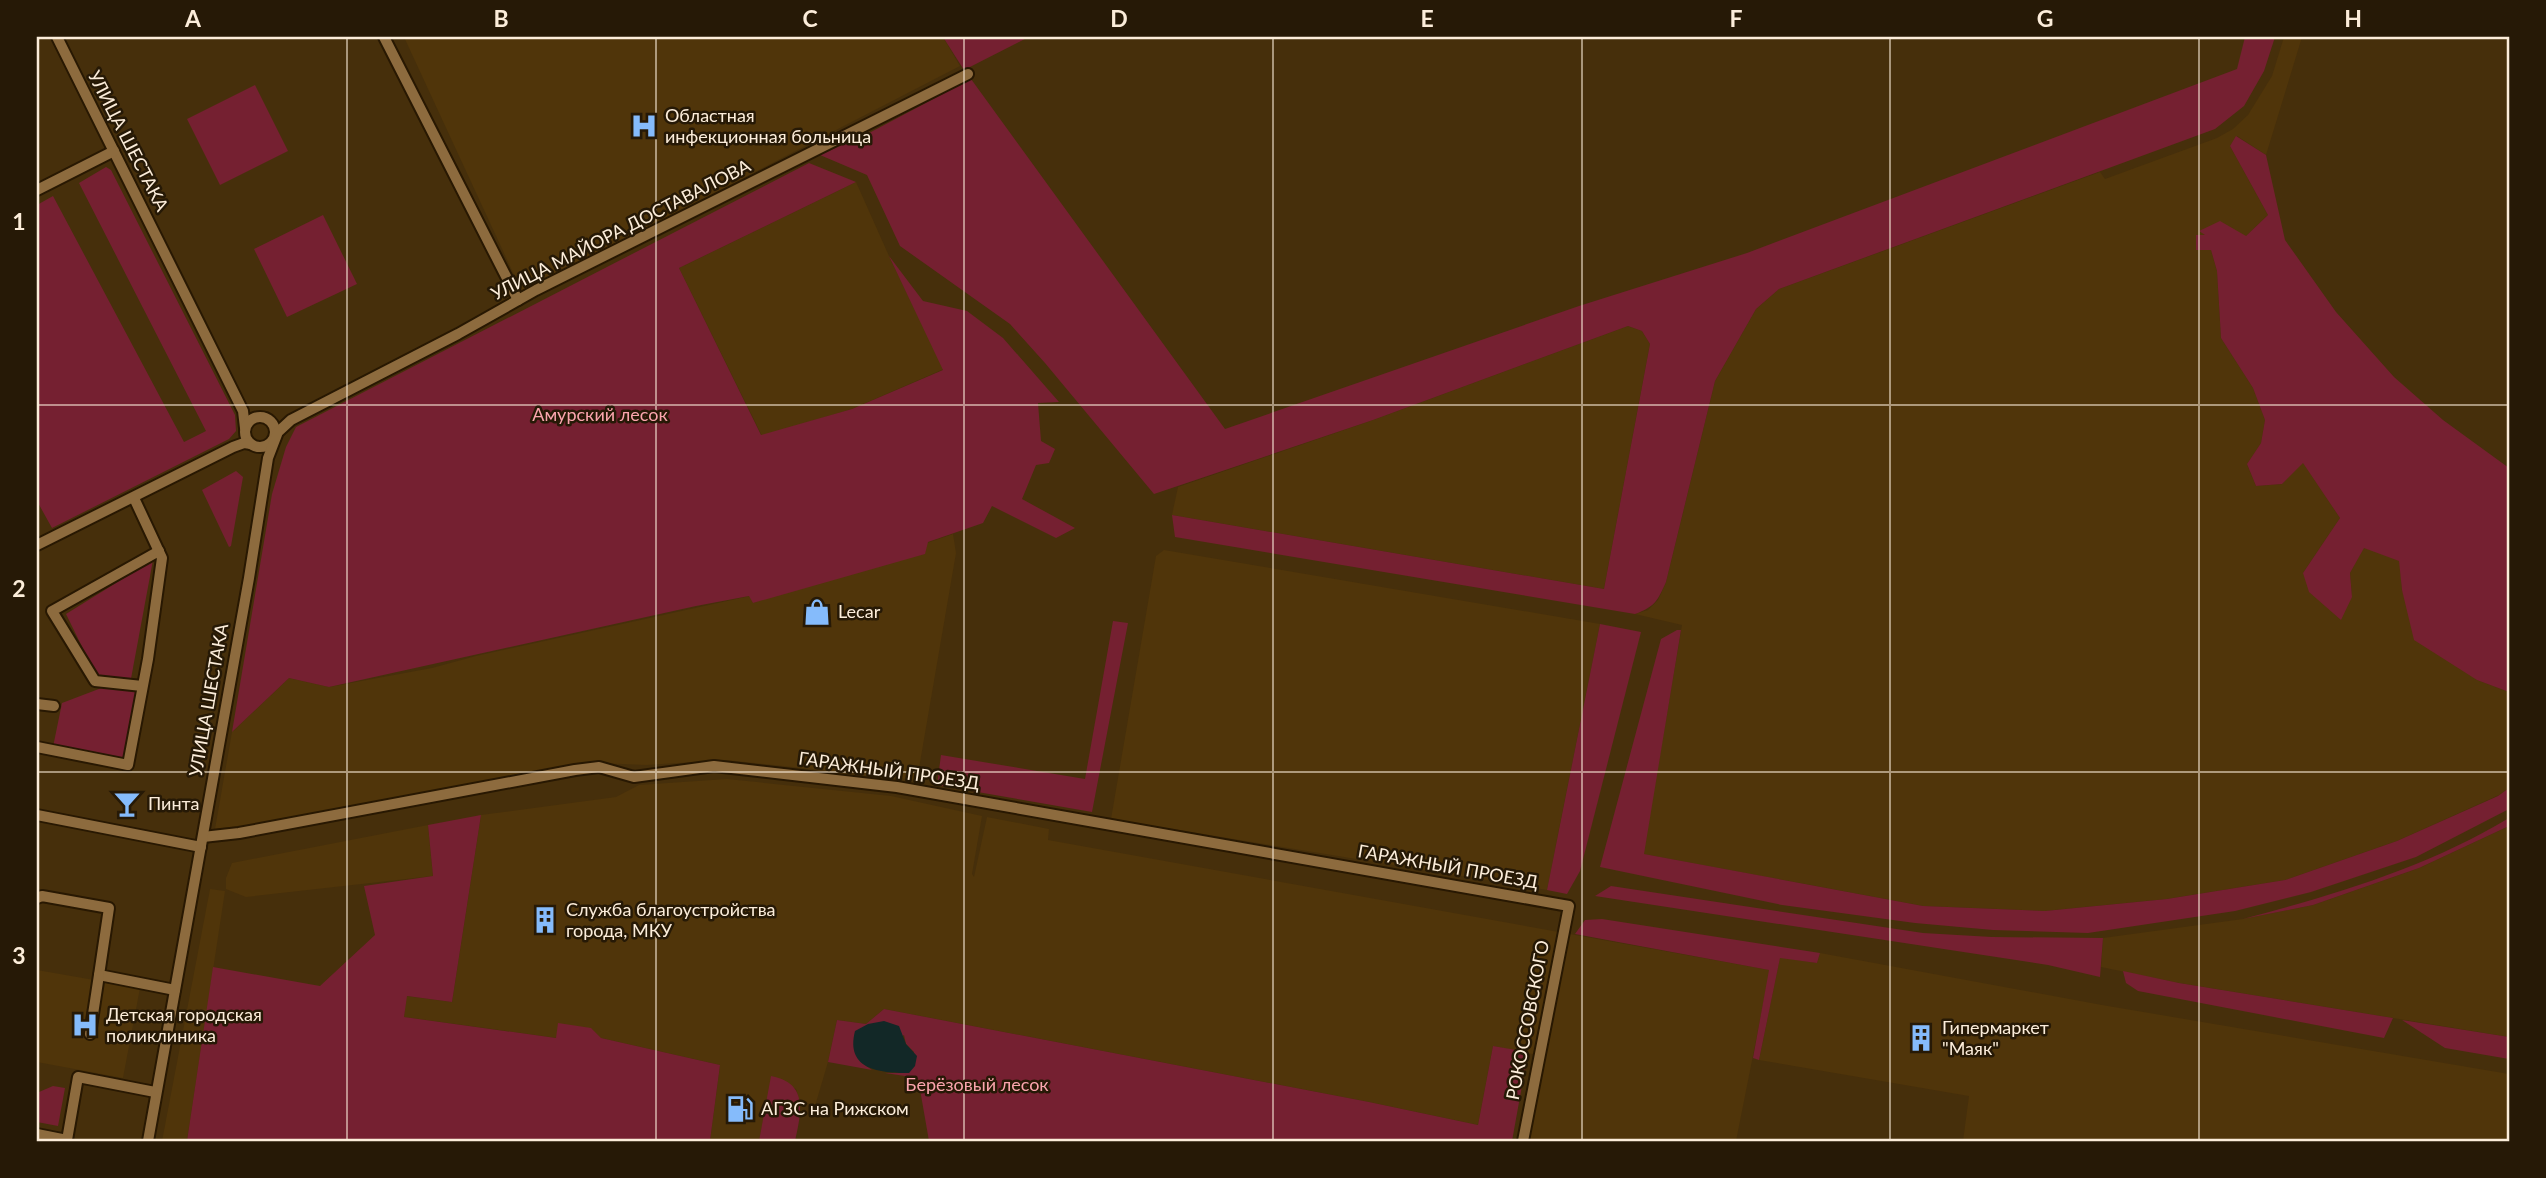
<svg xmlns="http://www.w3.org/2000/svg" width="2546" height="1178" font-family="Lato,sans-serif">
<rect width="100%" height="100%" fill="#462f0b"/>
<g fill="#50350a">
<path d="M 404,37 L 943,37 L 960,66 L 522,292 Z"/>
<path d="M 2284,37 L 2302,37 L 2266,155 L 2237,136 L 2230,146 L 2268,215 L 2246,236 L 2197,235 L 2211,250 L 2217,271 L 2221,338 L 2253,388 L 2265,420 L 2261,443 L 2247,464 L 2256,486 L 2282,484 L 2303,462 L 2340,518 L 2303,573 L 2352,597 L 2350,573 L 2364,547 L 2400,561 L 2402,590 L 2477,680 L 2509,692 L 2509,788 L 2499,795 L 2397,841 L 2285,880 L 2167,899 L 2045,911 L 1923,906 L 1643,854 L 1682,625 L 1635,614 L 1648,610 L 1658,600 L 1666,582 L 1715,381 L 1756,309 L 1779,289 L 2100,172 L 2105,179 L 2217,138 L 2233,129 L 2248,115 L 2272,76 Z"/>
<path d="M 856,182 L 889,256 L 944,369 L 852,409 L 762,436 L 679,268 Z"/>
<path d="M 1628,326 L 1642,331 L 1650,344 L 1604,589 L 1172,515 L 1178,487 L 1373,420 Z"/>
<path d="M 953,534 L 956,553 L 917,780 L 726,760 L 646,765 L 598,763 L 471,783 L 274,822 L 215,829 L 232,732 L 289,678 L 329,687 L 432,668 L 476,656 L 750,596 L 753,603 Z"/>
<path d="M 1164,550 L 1600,624 L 1547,890 L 1111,819 L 1156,556 Z"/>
<path d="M 727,779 L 891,796 L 982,816 L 972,874 L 974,877 L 987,817 L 1049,829 L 1048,840 L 1770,970 L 1736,1141 L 1527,1141 L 1542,1056 L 1493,1046 L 1478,1125 L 1369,1102 L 884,1009 L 866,1024 L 837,1020 L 828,1062 L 815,1106 L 799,1100 L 796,1089 L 772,1077 L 759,1141 L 710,1141 L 720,1065 L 601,1038 L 557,1038 L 404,1017 L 406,996 L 452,1002 L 481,815 L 616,797 L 639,785 Z"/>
<path d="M 428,825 L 433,876 L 246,897 L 226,889 L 226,878 L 232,863 Z"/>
<path d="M 2509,826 L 2509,1037 L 2179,983 L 2101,967 L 2103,938 L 2243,919 L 2313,905 L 2419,868 Z"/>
<path d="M 210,889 L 225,891 L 187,1141 L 162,1141 Z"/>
<path d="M 1820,953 L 2102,1005 L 2509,1074 L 2509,1141 L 1963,1141 L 1969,1096 L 1759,1060 L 1780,957 L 1817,963 Z"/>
<path d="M 37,970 L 140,988 L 123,1078 L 37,1062 Z"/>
</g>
<g fill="#752031">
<path d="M 943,37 L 1029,37 L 964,70 Z"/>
<path d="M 2245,37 L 2275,37 L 2264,71 L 2244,106 L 2215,129 L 1779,289 L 1756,309 L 1715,381 L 1666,582 C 1658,600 1655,607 1635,614 L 1175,537 L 1172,515 L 1604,589 L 1650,344 L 1642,331 L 1628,326 L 1373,420 L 1154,494 L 1045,363 L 1010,324 L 900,246 L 867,175 L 820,155 L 871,132 L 971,79 L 1225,429 L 1579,306 L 1747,253 L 2237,69 Z"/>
<path d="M 255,85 L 288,151 L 220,185 L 187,119 Z"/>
<path d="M 2236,136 L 2266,155 L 2285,240 L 2336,312 L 2394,377 L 2443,420 L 2509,468 L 2509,692 L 2477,680 L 2414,640 L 2402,590 L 2399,561 L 2364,548 L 2350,573 L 2352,597 L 2341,620 L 2309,592 L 2303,573 L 2340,518 L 2303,463 L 2282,484 L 2256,486 L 2247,464 L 2261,443 L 2265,420 L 2253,388 L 2221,338 L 2217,271 L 2211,250 L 2196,250 L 2196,235 L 2205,235 L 2199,231 L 2220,221 L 2246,236 L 2268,215 L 2230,146 Z"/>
<path d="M 809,163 L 856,182 L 679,268 L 761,435 L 852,409 L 943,370 L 889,256 L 923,301 L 967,311 L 1003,338 L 1059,402 L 1038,403 L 1041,441 L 1055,449 L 1049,463 L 1036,465 L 1022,499 L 1075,528 L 1056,538 L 992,506 L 983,523 L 928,542 L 925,554 L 753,603 L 749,596 L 696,606 L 329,687 L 289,678 L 232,732 L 272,494 L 286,447 L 296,427 Z"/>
<path d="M 106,167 L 111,170 L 235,415 L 236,431 L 229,439 L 52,528 L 37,501 L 37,205 L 53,196 L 184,442 L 206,431 L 79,183 Z"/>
<path d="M 323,215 L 357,284 L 287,317 L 254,249 Z"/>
<path d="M 236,471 L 243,477 L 231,546 L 229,547 L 202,490 Z"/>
<path d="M 153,560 L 130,684 L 102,679 L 94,671 L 66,614 Z"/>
<path d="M 1113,621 L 1128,623 L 1092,812 L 937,785 L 941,755 L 1085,779 Z"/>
<path d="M 1600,624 L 1641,632 L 1580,871 L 1567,894 L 1547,890 Z"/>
<path d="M 1677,630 L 1681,630 L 1644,854 L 1923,906 L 2045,911 L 2167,899 L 2285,880 L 2397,841 L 2498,796 L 2509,788 L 2509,809 L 2416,857 L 2311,892 L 2235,911 L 2088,933 L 1993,930 L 1915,923 L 1782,905 L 1600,867 L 1661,639 Z"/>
<path d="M 104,687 L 138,690 L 125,762 L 53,747 L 62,703 Z"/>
<path d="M 481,815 L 452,1002 L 407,996 L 404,1017 L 556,1038 L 558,1023 L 591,1028 L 601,1038 L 720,1065 L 710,1141 L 187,1141 L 213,967 L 320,986 L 375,935 L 364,886 L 433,876 L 428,825 Z"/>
<path d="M 2509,818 L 2509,826 L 2419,868 L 2313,905 L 2243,919 C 2334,895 2428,867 2509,818 Z"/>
<path d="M 1611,886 L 1923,933 L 1992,937 L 2103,938 L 2100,977 L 2048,965 L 1595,896 Z"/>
<path d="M 1602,919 L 1820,953 L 1817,963 L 1780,958 L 1759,1060 L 1753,1058 L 1769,970 L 1575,934 L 1585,920 Z"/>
<path d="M 2123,971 L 2179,983 L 2393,1018 L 2384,1038 L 2138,991 L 2126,983 Z"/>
<path d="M 884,1009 L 1369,1102 L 1478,1125 L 1493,1046 L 1522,1051 L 1527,1058 L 1512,1141 L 929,1141 L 918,1078 L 885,1073 L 909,1073 L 914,1052 L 906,1044 L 904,1035 L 862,1063 L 872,1070 L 828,1062 L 837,1020 L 866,1024 Z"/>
<path d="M 2402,1020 L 2509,1037 L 2509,1059 L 2445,1048 Z"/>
<path d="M 771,1076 C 809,1083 801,1113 795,1141 L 759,1141 Z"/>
<path d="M 53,1086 L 65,1088 L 58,1126 L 37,1122 L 37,1102 L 39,1092 Z"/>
</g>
<path fill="#122827" d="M 884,1021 L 899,1026 L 906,1044 L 917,1056 L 915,1066 L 909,1073 C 880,1073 845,1070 855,1031 L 868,1024 Z"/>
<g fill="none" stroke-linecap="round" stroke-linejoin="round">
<defs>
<g id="street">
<path d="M 57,37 L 243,411 L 245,428"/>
<path d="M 384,37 L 518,300"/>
<path d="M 37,190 L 114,151"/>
<circle cx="260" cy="432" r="15"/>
<path d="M 37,545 L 233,447 L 244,443 L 251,444"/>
<path d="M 142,686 L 95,681 L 52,611 L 159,551"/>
<path d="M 37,704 L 54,706"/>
<path d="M 37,747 L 128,765 L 148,659 L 162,558 L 134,498"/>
<path d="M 37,815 L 201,847"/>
<path d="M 203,837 L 239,833 L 575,770 L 599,767 L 634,777 L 714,766 L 897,787 L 1569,906 L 1523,1141"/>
<path d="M 37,898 L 42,896 L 109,908 L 99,975 L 175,990"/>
<path d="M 90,1034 L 99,975"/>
<path d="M 37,1134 L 67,1140 L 78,1077 L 155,1092"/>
<path d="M 148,1141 L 249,578 L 268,458 L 278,432 L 291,420 L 458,334 L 536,290 L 968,74"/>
</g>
</defs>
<use href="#street" stroke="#281802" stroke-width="14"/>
<use href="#street" stroke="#8d6b3e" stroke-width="10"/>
</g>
<path fill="none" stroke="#fcedda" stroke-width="2" stroke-opacity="0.55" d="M 347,37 L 347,1141M 656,37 L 656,1141M 964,37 L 964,1141M 1273,37 L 1273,1141M 1582,37 L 1582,1141M 1890,37 L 1890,1141M 2199,37 L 2199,1141M 37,405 L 2509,405M 37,772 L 2509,772"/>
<defs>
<symbol id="hospital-bare" viewBox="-9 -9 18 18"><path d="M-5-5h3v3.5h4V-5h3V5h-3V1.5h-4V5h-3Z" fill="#85bbfb" stroke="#261906" stroke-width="2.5" paint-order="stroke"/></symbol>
<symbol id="shop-bare" viewBox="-9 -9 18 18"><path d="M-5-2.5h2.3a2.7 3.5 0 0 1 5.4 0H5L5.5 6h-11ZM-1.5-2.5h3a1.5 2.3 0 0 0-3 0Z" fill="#85bbfb" stroke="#261906" stroke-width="2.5" paint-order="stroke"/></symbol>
<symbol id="bar-bare" viewBox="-9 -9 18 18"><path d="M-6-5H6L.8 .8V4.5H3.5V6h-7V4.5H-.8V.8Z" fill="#85bbfb" stroke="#261906" stroke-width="2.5" paint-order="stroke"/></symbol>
<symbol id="building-bare" viewBox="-9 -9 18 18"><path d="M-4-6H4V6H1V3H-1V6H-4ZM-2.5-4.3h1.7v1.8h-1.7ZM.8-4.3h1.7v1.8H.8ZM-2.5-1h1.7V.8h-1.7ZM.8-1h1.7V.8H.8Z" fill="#85bbfb" stroke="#261906" stroke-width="2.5" paint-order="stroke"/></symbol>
<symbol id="fuel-bare" viewBox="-9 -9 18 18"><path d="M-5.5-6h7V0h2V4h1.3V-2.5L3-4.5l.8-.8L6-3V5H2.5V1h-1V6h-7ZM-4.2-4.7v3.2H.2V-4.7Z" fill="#85bbfb" stroke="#261906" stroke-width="2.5" paint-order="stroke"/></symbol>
</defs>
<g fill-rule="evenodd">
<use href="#hospital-bare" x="625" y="107" width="38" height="38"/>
<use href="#shop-bare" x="798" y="593" width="38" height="38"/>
<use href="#bar-bare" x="108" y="785" width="38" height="38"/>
<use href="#building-bare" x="526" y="901" width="38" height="38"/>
<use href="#hospital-bare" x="66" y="1006" width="38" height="38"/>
<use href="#building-bare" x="1902" y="1019" width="38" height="38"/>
<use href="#fuel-bare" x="721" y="1090" width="38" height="38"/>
</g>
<g text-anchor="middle" stroke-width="5" stroke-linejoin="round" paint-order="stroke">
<g font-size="18" fill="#fcedda" stroke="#261906" text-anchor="start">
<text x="665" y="122">Областная<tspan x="665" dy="21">инфекционная больница</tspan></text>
<text x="838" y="618">Lecar</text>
<text x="148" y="810">Пинта</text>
<text x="566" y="916">Служба благоустройства<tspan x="566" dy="21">города, МКУ</tspan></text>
<text x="106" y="1021">Детская городская<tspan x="106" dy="21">поликлиника</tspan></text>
<text x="1942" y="1034">Гипермаркет<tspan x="1942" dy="21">"Маяк"</tspan></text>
<text x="761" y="1115">АГЗС на Рижском</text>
</g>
<g font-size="18" fill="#fcedda" stroke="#261906">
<text transform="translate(128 141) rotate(63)" y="6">УЛИЦА ШЕСТАКА</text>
<text transform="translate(621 230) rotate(-27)" y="6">УЛИЦА МАЙОРА ДОСТАВАЛОВА</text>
<text transform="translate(209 700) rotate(-80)" y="6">УЛИЦА ШЕСТАКА</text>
<text transform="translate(889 771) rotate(8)" y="6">ГАРАЖНЫЙ ПРОЕЗД</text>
<text transform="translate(1448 867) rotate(10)" y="6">ГАРАЖНЫЙ ПРОЕЗД</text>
<text transform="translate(1528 1020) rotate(-79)" y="6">РОКОССОВСКОГО</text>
</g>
<g font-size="18" fill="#fba5ae" stroke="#261906">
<text x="600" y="421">Амурский лесок</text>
<text x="977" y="1091">Берёзовый лесок</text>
</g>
</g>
<rect width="2546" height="1178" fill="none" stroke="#261906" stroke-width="77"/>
<rect x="38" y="38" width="2470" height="1102" fill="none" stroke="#fcedda" stroke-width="2.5"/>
<g font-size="23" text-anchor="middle" font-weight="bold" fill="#fcedda">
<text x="193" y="27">A</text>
<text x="501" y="27">B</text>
<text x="810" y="27">C</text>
<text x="1119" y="27">D</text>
<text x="1427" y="27">E</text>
<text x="1736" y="27">F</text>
<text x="2045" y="27">G</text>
<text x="2353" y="27">H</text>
<text x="19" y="230">1</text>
<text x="19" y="597">2</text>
<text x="19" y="964">3</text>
</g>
</svg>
